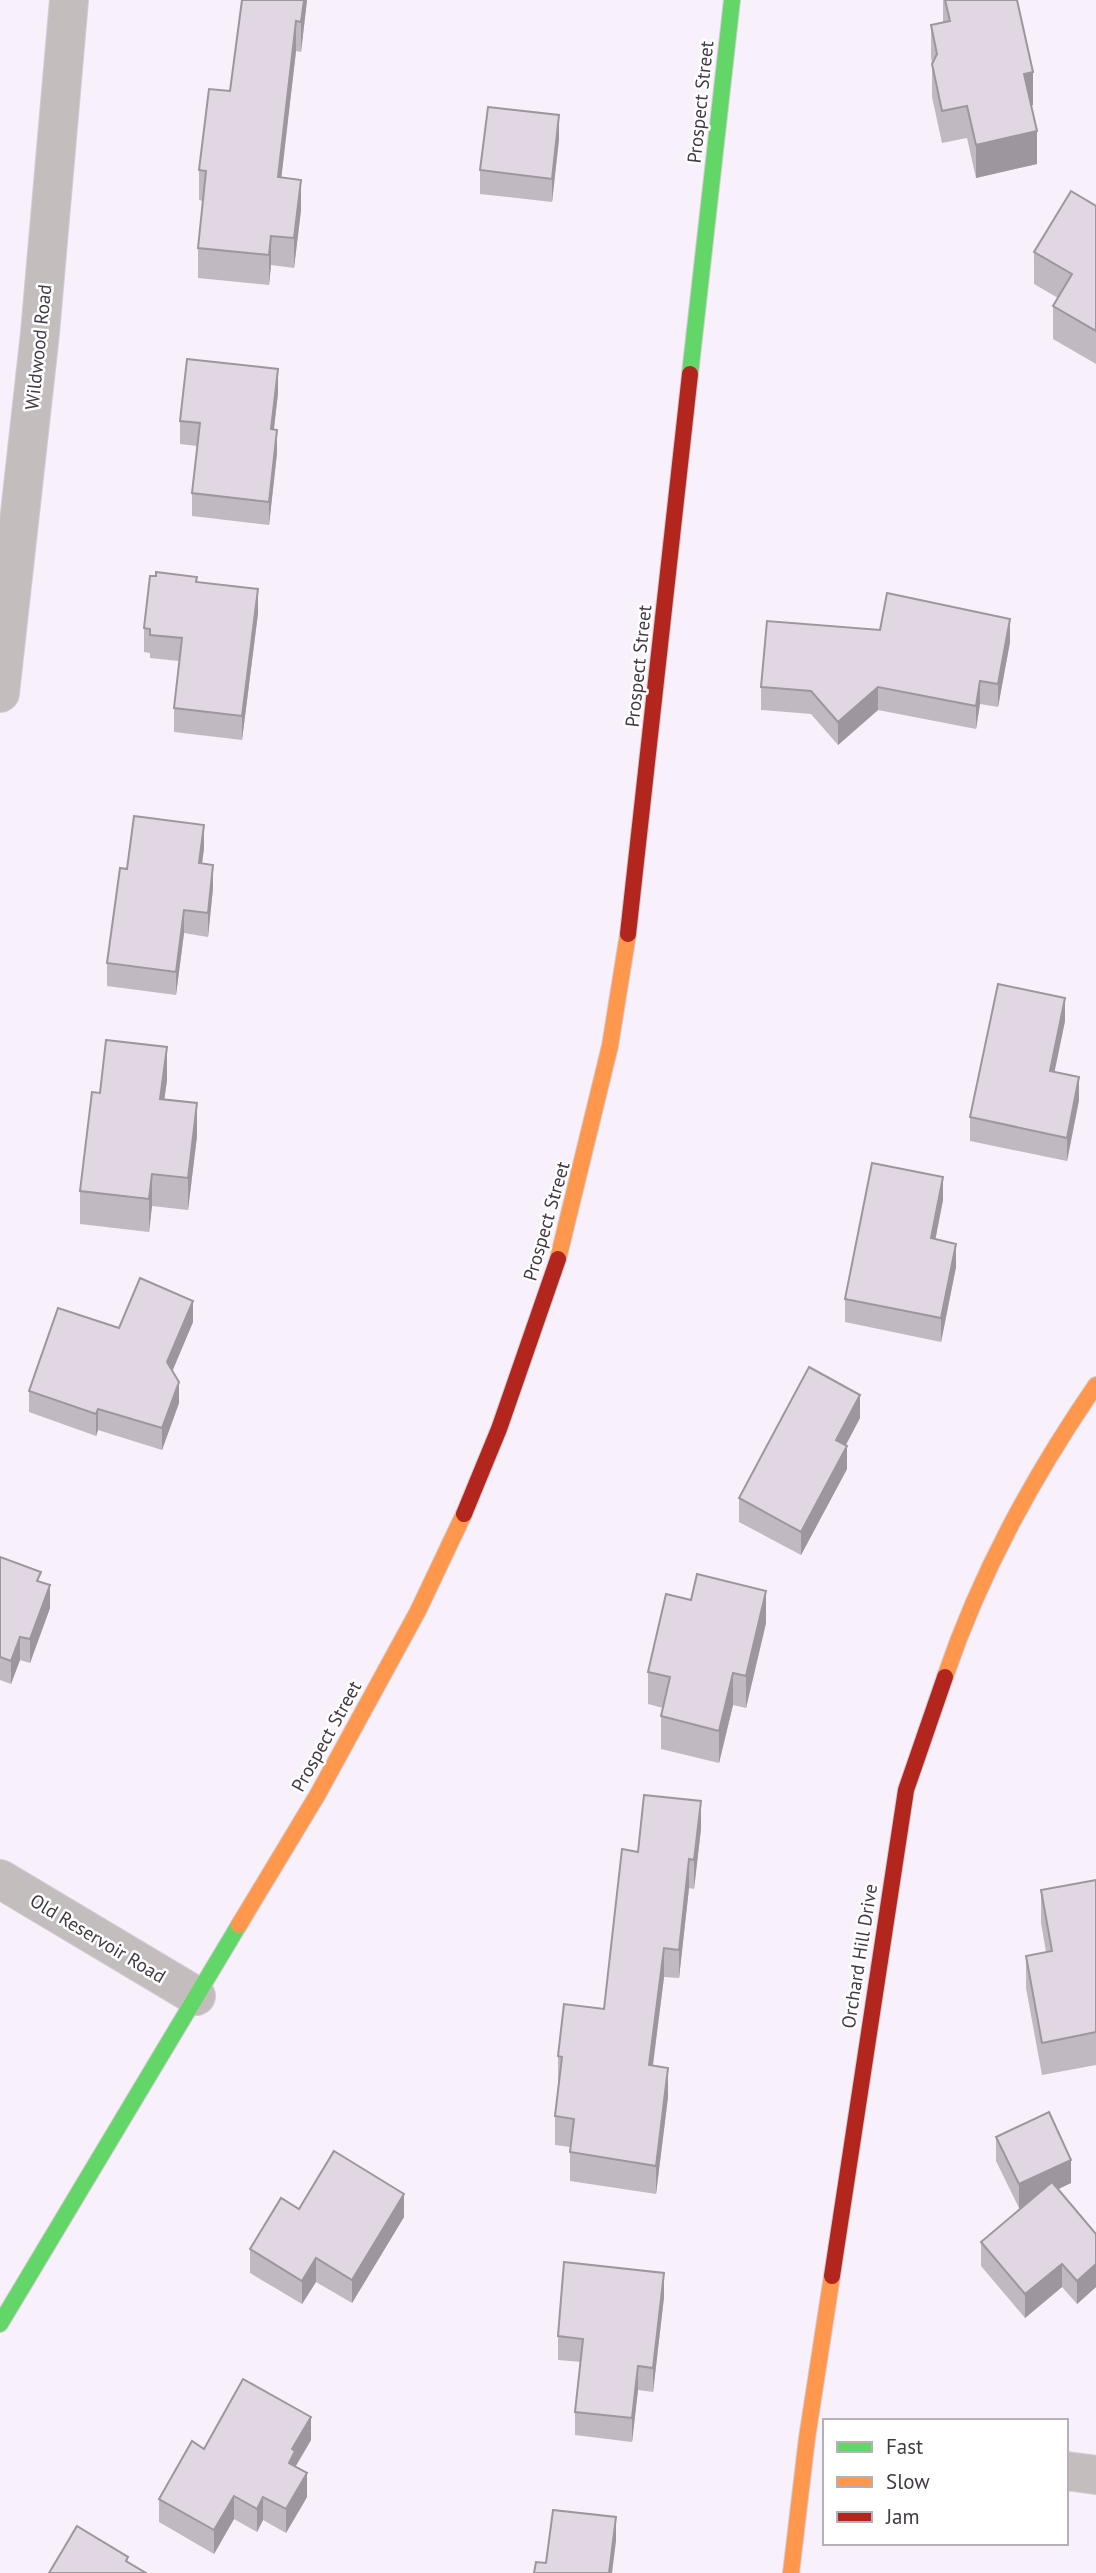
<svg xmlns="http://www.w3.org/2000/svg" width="1096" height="2573" font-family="'PT Sans',sans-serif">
<rect width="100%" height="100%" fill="#f8f0fa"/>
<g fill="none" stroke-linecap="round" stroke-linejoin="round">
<defs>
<g id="street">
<path d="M 0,693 L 40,333 L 69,0"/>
<path d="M 0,1879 L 196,1996"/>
<path d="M 1066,2471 L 1096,2475"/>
</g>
<g id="fast">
<path d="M 690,374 L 732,0"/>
<path d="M 0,2324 L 239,1925"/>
</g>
<g id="slow">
<path d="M 558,1259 L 610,1046 L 628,934"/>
<path d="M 945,1677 C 980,1574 1034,1475 1096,1385"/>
<path d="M 239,1925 L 318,1794 L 418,1611 L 464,1514"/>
<path d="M 791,2573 L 807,2438 L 832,2276"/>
</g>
<g id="jam">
<path d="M 628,934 L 690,374"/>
<path d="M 464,1514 L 499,1429 L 558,1259"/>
<path d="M 832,2276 L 906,1790 L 945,1677"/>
</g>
</defs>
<use href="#street" stroke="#d3ccd5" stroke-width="40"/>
<use href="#fast" stroke="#d3ccd5" stroke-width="18"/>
<use href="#slow" stroke="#d3ccd5" stroke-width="18"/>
<use href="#jam" stroke="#d3ccd5" stroke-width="18"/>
<use href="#street" stroke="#c4bdbe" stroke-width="38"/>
<use href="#fast" stroke="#63d668" stroke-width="16"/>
<use href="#slow" stroke="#ff974d" stroke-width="16"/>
<use href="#jam" stroke="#b3261e" stroke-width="16"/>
</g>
<g fill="#c1b9c2">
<path d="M 307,0 L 301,52 L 296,51 L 281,177 L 301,210 L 294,268 L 271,265 L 269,285 L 198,278 L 198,248 L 203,201 L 199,200 L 199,170 L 230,91 Z"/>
<path d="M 943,0 L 1017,0 L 1033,105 L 1031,105 L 1037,164 L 976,178 L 967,138 L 942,143 L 932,97 L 932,63 L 931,57 L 931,25 L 943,22 Z"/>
<path d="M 559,139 L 552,202 L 480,194 L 480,170 Z"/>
<path d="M 1096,206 L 1096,364 L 1053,339 L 1053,306 L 1058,298 L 1034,284 L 1034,252 Z"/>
<path d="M 278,393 L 274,430 L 277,453 L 269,525 L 192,516 L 192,493 L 197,446 L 180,444 L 180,421 Z"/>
<path d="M 197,582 L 258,613 L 242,740 L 174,732 L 174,708 L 179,661 L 150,658 L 150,653 L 144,652 L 144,628 Z"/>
<path d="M 1010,642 L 998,707 L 980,704 L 976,729 L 878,710 L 838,745 L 811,714 L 761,710 L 761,687 Z"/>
<path d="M 204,848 L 202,863 L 213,888 L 208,937 L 184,933 L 176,995 L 107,986 L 107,963 L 127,869 Z"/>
<path d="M 1065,1021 L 1054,1072 L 1079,1100 L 1067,1161 L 970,1141 L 970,1117 Z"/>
<path d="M 167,1080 L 164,1100 L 197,1136 L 188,1210 L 152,1206 L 149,1232 L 80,1224 L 80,1191 L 100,1093 Z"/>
<path d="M 943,1200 L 935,1239 L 956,1267 L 941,1342 L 845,1322 L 845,1299 Z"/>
<path d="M 193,1322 L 172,1371 L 179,1403 L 162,1450 L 98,1430 L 96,1436 L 29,1412 L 29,1391 L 119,1328 Z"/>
<path d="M 860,1418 L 846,1445 L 847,1469 L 801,1555 L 739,1522 L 739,1498 Z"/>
<path d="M 0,1557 L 41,1582 L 50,1608 L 30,1663 L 20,1660 L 11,1684 L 0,1680 Z"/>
<path d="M 766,1623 L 746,1708 L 733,1705 L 719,1763 L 661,1749 L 661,1716 L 663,1708 L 648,1704 L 648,1672 Z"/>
<path d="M 701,1829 L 694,1889 L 689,1888 L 679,1978 L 664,1977 L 653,2066 L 668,2097 L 656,2194 L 570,2181 L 570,2147 L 555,2145 L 555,2116 L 559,2085 L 558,2085 L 558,2056 L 604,2009 L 638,1852 Z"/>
<path d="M 1096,1880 L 1096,2065 L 1042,2075 L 1026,1988 L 1026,1956 L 1046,1952 L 1041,1923 L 1041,1890 Z"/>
<path d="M 996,2137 L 1071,2183 L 1058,2189 L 1096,2234 L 1096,2287 L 1077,2304 L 1062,2287 L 1025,2318 L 981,2266 L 981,2242 L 1026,2204 L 1019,2208 L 996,2161 Z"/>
<path d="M 299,2209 L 404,2217 L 352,2303 L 316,2282 L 302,2304 L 250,2273 L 250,2249 Z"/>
<path d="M 664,2297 L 653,2392 L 638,2390 L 632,2442 L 575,2435 L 575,2412 L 581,2362 L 558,2360 L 558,2336 Z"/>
<path d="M 311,2440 L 296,2466 L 307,2497 L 286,2533 L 263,2520 L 257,2532 L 234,2519 L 214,2554 L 159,2522 L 159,2499 L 204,2449 Z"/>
</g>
<g fill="#9d969e">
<path d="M 304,0 L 307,0 L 301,52 L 301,22 Z"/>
<path d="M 296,21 L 296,51 L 278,207 L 278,177 Z"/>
<path d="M 1033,72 L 1033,105 L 1024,107 L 1024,74 Z"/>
<path d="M 559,115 L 559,139 L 552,202 L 552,179 Z"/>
<path d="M 1037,131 L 1037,164 L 976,178 L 976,145 Z"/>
<path d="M 301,180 L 301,210 L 294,268 L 294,238 Z"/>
<path d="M 271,236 L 271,265 L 269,285 L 269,255 Z"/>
<path d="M 278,369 L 278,393 L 271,453 L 271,429 Z"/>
<path d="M 277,430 L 277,453 L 269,525 L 269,502 Z"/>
<path d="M 258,589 L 258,613 L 242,740 L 242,716 Z"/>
<path d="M 1010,619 L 1010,642 L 998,707 L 998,684 Z"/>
<path d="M 980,681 L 980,704 L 976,729 L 976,706 Z"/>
<path d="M 878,687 L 878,710 L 838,745 L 838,722 Z"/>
<path d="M 204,825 L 204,848 L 199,886 L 199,863 Z"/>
<path d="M 213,865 L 213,888 L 208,937 L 208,913 Z"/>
<path d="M 184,910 L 184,933 L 176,995 L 176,972 Z"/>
<path d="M 1065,998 L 1065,1021 L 1050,1094 L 1050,1071 Z"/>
<path d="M 167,1047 L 167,1080 L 160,1131 L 160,1099 Z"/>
<path d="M 1079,1077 L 1079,1100 L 1067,1161 L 1067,1138 Z"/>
<path d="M 197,1103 L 197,1136 L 188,1210 L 188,1178 Z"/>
<path d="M 152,1174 L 152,1206 L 149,1232 L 149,1199 Z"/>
<path d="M 943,1177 L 943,1200 L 931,1262 L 931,1238 Z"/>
<path d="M 956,1244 L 956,1267 L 941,1342 L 941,1318 Z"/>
<path d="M 193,1301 L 193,1322 L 167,1384 L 167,1362 Z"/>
<path d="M 179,1382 L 179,1403 L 162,1450 L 162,1428 Z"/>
<path d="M 860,1395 L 860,1418 L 836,1463 L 836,1440 Z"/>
<path d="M 98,1409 L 98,1430 L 96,1436 L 96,1414 Z"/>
<path d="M 847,1446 L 847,1469 L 801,1555 L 801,1532 Z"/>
<path d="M 50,1585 L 50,1608 L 30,1663 L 30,1639 Z"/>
<path d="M 766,1591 L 766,1623 L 746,1708 L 746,1676 Z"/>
<path d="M 20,1637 L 20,1660 L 11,1684 L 11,1661 Z"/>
<path d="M 733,1673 L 733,1705 L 719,1763 L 719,1731 Z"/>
<path d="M 701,1801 L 701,1829 L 694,1889 L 694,1860 Z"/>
<path d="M 689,1859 L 689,1888 L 679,1978 L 679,1950 Z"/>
<path d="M 664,1948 L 664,1977 L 649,2094 L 649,2065 Z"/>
<path d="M 668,2068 L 668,2097 L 656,2194 L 656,2166 Z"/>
<path d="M 1071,2160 L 1071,2183 L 1019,2208 L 1019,2184 Z"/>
<path d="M 404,2194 L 404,2217 L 352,2303 L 352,2280 Z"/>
<path d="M 316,2258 L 316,2282 L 302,2304 L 302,2281 Z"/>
<path d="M 1062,2264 L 1062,2287 L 1025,2318 L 1025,2294 Z"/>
<path d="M 1096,2264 L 1096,2287 L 1077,2304 L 1077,2281 Z"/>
<path d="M 664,2273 L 664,2297 L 653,2392 L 653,2368 Z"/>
<path d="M 638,2366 L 638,2390 L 632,2442 L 632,2418 Z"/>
<path d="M 311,2417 L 311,2440 L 295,2467 L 289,2463 L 292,2449 Z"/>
<path d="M 307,2473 L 307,2497 L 286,2533 L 286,2509 Z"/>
<path d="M 234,2496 L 234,2519 L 214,2554 L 214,2530 Z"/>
<path d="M 263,2497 L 263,2520 L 257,2532 L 257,2509 Z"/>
<path d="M 616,2517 L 616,2541 L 612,2573 L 609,2573 Z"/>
</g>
<g fill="#e0d7e2" stroke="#9d969e" stroke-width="2">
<path d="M 242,0 L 304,0 L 301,22 L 296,21 L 278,177 L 301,180 L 294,238 L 271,236 L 269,255 L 198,248 L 206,171 L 199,170 L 209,89 L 230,91 Z"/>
<path d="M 945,0 L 1017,0 L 1033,72 L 1024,74 L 1037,131 L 976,145 L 967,106 L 942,111 L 932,64 L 937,54 L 931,25 L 950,21 Z"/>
<path d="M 488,107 L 559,115 L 552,179 L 480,170 Z"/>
<path d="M 1071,191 L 1096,206 L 1096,331 L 1053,306 L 1072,274 L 1034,252 Z"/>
<path d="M 187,359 L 278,369 L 271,429 L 277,430 L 269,502 L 192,493 L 200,423 L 180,421 Z"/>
<path d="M 156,572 L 197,577 L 196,582 L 258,589 L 242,716 L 174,708 L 182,638 L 150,635 L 150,629 L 144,628 L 150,576 L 156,576 Z"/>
<path d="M 887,593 L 1010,619 L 998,684 L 980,681 L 976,706 L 878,687 L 838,722 L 811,691 L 761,687 L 767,621 L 880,630 Z"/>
<path d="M 134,816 L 204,825 L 199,863 L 213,865 L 208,913 L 184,910 L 176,972 L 107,963 L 120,868 L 127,869 Z"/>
<path d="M 998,984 L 1065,998 L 1050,1071 L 1079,1077 L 1067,1138 L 970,1117 Z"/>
<path d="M 106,1040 L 167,1047 L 160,1099 L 197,1103 L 188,1178 L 152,1174 L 149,1199 L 80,1191 L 92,1092 L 100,1093 Z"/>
<path d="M 872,1163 L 943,1177 L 931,1238 L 956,1244 L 941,1318 L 845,1299 Z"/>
<path d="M 140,1278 L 193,1301 L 167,1362 L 179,1382 L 162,1428 L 98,1409 L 96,1414 L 29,1391 L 58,1308 L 119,1328 Z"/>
<path d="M 809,1367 L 860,1395 L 836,1440 L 847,1446 L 801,1532 L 739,1498 Z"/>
<path d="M 0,1557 L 41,1572 L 37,1581 L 50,1585 L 30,1639 L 20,1637 L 11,1661 L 0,1657 Z"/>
<path d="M 697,1574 L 766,1591 L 746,1676 L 733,1673 L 719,1731 L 661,1716 L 670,1677 L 648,1672 L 666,1594 L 691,1600 Z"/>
<path d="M 644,1795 L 701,1801 L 694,1860 L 689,1859 L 679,1950 L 664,1948 L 649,2065 L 668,2068 L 656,2166 L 570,2152 L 574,2119 L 555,2116 L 562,2057 L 558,2056 L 564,2004 L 604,2009 L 622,1849 L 638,1852 Z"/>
<path d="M 1096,1880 L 1096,2032 L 1042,2043 L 1026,1956 L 1052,1951 L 1041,1890 Z"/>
<path d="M 1049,2112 L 1071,2160 L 1019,2184 L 996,2137 Z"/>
<path d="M 334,2151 L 404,2194 L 352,2280 L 316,2258 L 302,2281 L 250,2249 L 281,2198 L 299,2209 Z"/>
<path d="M 1052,2182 L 1096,2234 L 1096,2264 L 1077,2281 L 1062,2264 L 1025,2294 L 981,2242 Z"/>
<path d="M 564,2262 L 664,2273 L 653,2368 L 638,2366 L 632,2418 L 575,2412 L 583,2339 L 558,2336 Z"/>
<path d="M 243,2379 L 311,2417 L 292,2449 L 295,2451 L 289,2463 L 307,2473 L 286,2509 L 263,2497 L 257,2509 L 234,2496 L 214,2530 L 159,2499 L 192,2441 L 204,2449 Z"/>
<path d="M 553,2510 L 616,2517 L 609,2573 L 534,2573 L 536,2562 L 546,2563 Z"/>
<path d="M 77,2526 L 128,2557 L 126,2561 L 146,2573 L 49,2573 Z"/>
</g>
<g text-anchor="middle" stroke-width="5" stroke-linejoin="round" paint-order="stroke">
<g font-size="19" fill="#433945" stroke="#fff">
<text transform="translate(700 102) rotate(-84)" y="7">Prospect Street</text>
<text transform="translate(38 347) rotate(-84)" y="7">Wildwood Road</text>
<text transform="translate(638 666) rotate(-84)" y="7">Prospect Street</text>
<text transform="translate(546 1221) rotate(-74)" y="7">Prospect Street</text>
<text transform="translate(326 1736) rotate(-61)" y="7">Prospect Street</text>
<text transform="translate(98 1938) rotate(31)" y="7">Old Reservoir Road</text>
<text transform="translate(859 1956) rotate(-81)" y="7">Orchard Hill Drive</text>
</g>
</g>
<rect x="823" y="2419" width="245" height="126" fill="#ffffff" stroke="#b4b0b5" stroke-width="2"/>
<rect x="837" y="2442" width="35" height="10" fill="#63d668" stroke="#b4b0b5" stroke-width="2"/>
<text x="886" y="2454" font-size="21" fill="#433945">Fast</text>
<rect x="837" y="2477" width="35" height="10" fill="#ff974d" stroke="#b4b0b5" stroke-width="2"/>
<text x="886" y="2489" font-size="21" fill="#433945">Slow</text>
<rect x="837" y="2512" width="35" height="10" fill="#b3261e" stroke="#b4b0b5" stroke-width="2"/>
<text x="886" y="2524" font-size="21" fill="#433945">Jam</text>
</svg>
